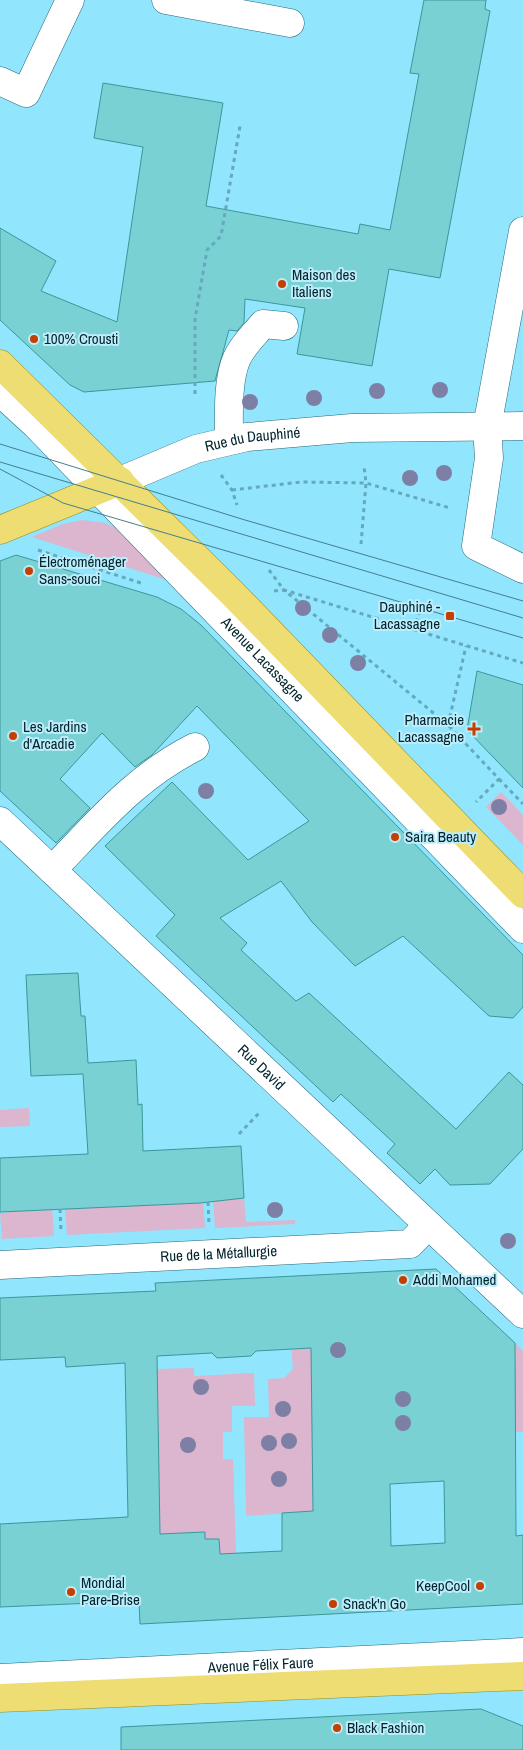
<svg xmlns="http://www.w3.org/2000/svg" width="523" height="1750" font-family="'Archivo Narrow',sans-serif">
<rect width="100%" height="100%" fill="#91e5fd"/>
<g fill="#dcb5cf">
<path d="M 82,520 L 105,523 L 121,530 L 173,582 L 32,537 L 63,524 Z"/>
<path d="M 501,792 L 523,815 L 523,845 L 486,807 Z"/>
<path d="M 29,1108 L 30,1126 L 0,1127 L 0,1110 Z"/>
<path d="M 244,1198 L 246,1222 L 295,1220 L 295,1224 L 215,1228 L 213,1200 Z"/>
<path d="M 203,1201 L 205,1228 L 67,1235 L 65,1208 Z"/>
<path d="M 52,1208 L 54,1236 L 2,1239 L 0,1213 Z"/>
<path d="M 515,1343 L 523,1351 L 523,1432 L 515,1432 Z"/>
<path d="M 311,1344 L 313,1511 L 246,1516 L 244,1417 L 269,1417 L 268,1379 L 284,1378 L 293,1369 L 291,1345 Z"/>
<path d="M 194,1368 L 194,1376 L 254,1373 L 255,1406 L 232,1406 L 232,1432 L 223,1432 L 223,1459 L 233,1459 L 236,1554 L 220,1554 L 219,1539 L 205,1539 L 205,1532 L 160,1534 L 157,1369 Z"/>
</g>
<g fill="#7ad1d4" stroke="#38989b" fill-rule="evenodd">
<path d="M 424,0 L 486,0 L 485,9 L 490,11 L 440,278 L 389,269 L 372,366 L 297,354 L 305,308 L 245,299 L 244,323 L 237,331 L 229,330 L 215,381 L 84,392 L 70,385 L 0,320 L 0,228 L 56,261 L 41,291 L 117,322 L 143,147 L 94,138 L 103,83 L 223,103 L 206,206 L 358,234 L 360,224 L 390,230 L 419,74 L 410,73 Z"/>
<path d="M 16,555 L 157,597 L 181,609 L 201,625 L 523,955 L 523,1007 L 513,1018 L 489,1016 L 403,936 L 355,966 L 312,922 L 281,881 L 220,918 L 247,943 L 241,950 L 296,1001 L 309,993 L 456,1129 L 509,1072 L 523,1085 L 523,1149 L 490,1184 L 450,1185 L 435,1169 L 420,1184 L 387,1153 L 395,1144 L 341,1094 L 333,1102 L 156,936 L 175,915 L 105,846 L 172,782 L 248,860 L 309,821 L 197,706 L 152,755 L 135,767 L 102,733 L 60,779 L 90,808 L 56,843 L 0,791 L 0,561 Z"/>
<path d="M 477,671 L 523,685 L 523,788 L 467,730 Z"/>
<path d="M 78,973 L 81,1016 L 85,1016 L 88,1063 L 136,1060 L 138,1105 L 142,1104 L 143,1151 L 241,1146 L 244,1198 L 200,1203 L 0,1212 L 0,1158 L 88,1154 L 83,1074 L 31,1076 L 26,975 Z"/>
<path d="M 436,1269 L 515,1343 L 516,1536 L 523,1535 L 523,1604 L 140,1624 L 139,1601 L 0,1607 L 0,1524 L 128,1517 L 125,1363 L 66,1367 L 65,1357 L 0,1360 L 0,1298 L 156,1291 L 155,1283 ZM 311,1348 L 313,1511 L 282,1513 L 282,1551 L 220,1554 L 219,1539 L 205,1539 L 205,1532 L 160,1534 L 157,1356 L 212,1353 L 217,1358 L 251,1356 L 256,1351 ZM 444,1481 L 445,1543 L 391,1546 L 390,1484 Z"/>
<path d="M 481,1709 L 523,1726 L 523,1750 L 121,1750 L 121,1727 Z"/>
</g>
<g fill="none" stroke-linecap="round" stroke-linejoin="round">
<defs>
<g id="minor">
<path d="M 166,0 L 290,23"/>
<path d="M 0,81 L 26,93 L 70,0"/>
<path d="M 523,231 L 487,427 L 489,458 L 476,546 L 523,569"/>
<path id="s1" d="M 0,392 L 36,425 L 523,929"/>
<path d="M 229,440 C 229,416 227,380 237,358 C 243,345 254,335 263,324 L 284,326"/>
<path id="s2" d="M 120,481 L 196,449 L 247,437 L 352,428 L 523,426"/>
<path id="s3" d="M 0,821 L 523,1314"/>
<path d="M 52,870 C 99,822 134,778 195,747"/>
<path id="s4" d="M 0,1265 L 410,1244 L 428,1225"/>
<path id="s5" d="M 0,1678 L 523,1652"/>
</g>
<g id="major">
<path d="M 0,364 L 233,594 L 523,894"/>
<path d="M 0,530 L 120,481"/>
<path d="M 0,1698 L 523,1676"/>
</g>
</defs>
<use href="#minor" stroke="#276879" stroke-width="29"/>
<use href="#major" stroke="#938d1c" stroke-width="29"/>
<g stroke="#64a9bc" stroke-width="3" stroke-dasharray="4 4" stroke-linecap="butt">
<path d="M 195,394 L 195,319 L 207,250 L 221,236 L 240,126"/>
<path d="M 221,475 L 232,490 L 237,505"/>
<path d="M 232,490 L 301,482 L 366,483 L 450,508"/>
<path d="M 361,544 L 366,483 L 364,466"/>
<path d="M 38,550 L 144,584"/>
<path d="M 269,570 L 284,590 L 523,663"/>
<path d="M 274,591 L 284,590 L 448,725 L 499,779 L 476,802"/>
<path d="M 414,630 L 419,613"/>
<path d="M 448,725 L 466,646"/>
<path d="M 499,779 L 523,804"/>
<path d="M 239,1134 L 261,1111"/>
<path d="M 208,1202 L 209,1224"/>
<path d="M 60,1209 L 61,1231"/>
</g>
<use href="#minor" stroke="#fff" stroke-width="28"/>
<use href="#major" stroke="#eedd72" stroke-width="28"/>
<g stroke="#447e8e" stroke-width="1">
<path d="M 0,444 L 245,520 L 523,601"/>
<path d="M 0,462 L 523,618"/>
<path d="M 0,469 L 63,503 L 523,638"/>
</g>
</g>
<g fill="#7d7fa4">
<circle cx="440" cy="390" r="8"/>
<circle cx="377" cy="391" r="8"/>
<circle cx="314" cy="398" r="8"/>
<circle cx="250" cy="402" r="8"/>
<circle cx="444" cy="473" r="8"/>
<circle cx="410" cy="478" r="8"/>
<circle cx="303" cy="608" r="8"/>
<circle cx="330" cy="635" r="8"/>
<circle cx="358" cy="663" r="8"/>
<circle cx="206" cy="791" r="8"/>
<circle cx="499" cy="807" r="8"/>
<circle cx="275" cy="1210" r="8"/>
<circle cx="508" cy="1241" r="8"/>
<circle cx="338" cy="1350" r="8"/>
<circle cx="201" cy="1387" r="8"/>
<circle cx="403" cy="1399" r="8"/>
<circle cx="283" cy="1409" r="8"/>
<circle cx="403" cy="1423" r="8"/>
<circle cx="289" cy="1441" r="8"/>
<circle cx="269" cy="1443" r="8"/>
<circle cx="188" cy="1445" r="8"/>
<circle cx="279" cy="1479" r="8"/>
</g>
<g fill="#c53f01" stroke="#bdedfb" stroke-width="2">
<circle cx="282" cy="284" r="5"/>
<circle cx="34" cy="339" r="5"/>
<circle cx="29" cy="571" r="5"/>
<rect x="445" y="611" width="10" height="10" rx="2.5"/>
<path d="M471.5 721.5h5v5h5v5h-5v5h-5v-5h-5v-5h5z"/>
<circle cx="13" cy="736" r="5"/>
<circle cx="395" cy="837" r="5"/>
<circle cx="403" cy="1280" r="5"/>
<circle cx="480" cy="1586" r="5"/>
<circle cx="71" cy="1592" r="5"/>
<circle cx="333" cy="1604" r="5"/>
<circle cx="337" cy="1728" r="5"/>
</g>
<g text-anchor="middle" stroke-width="4" stroke-linejoin="round" paint-order="stroke">
<g font-size="15" fill="#00232c" stroke="#bdedfb" text-anchor="start">
<text x="292" y="280">Maison des<tspan x="292" dy="17">Italiens</tspan></text>
<text x="44" y="344">100% Crousti</text>
<text x="39" y="567">Électroménager<tspan x="39" dy="17">Sans-souci</tspan></text>
<text x="440" y="612" text-anchor="end">Dauphiné -<tspan x="440" dy="17">Lacassagne</tspan></text>
<text x="464" y="725" text-anchor="end">Pharmacie<tspan x="464" dy="17">Lacassagne</tspan></text>
<text x="23" y="732">Les Jardins<tspan x="23" dy="17">d'Arcadie</tspan></text>
<text x="405" y="842">Saira Beauty</text>
<text x="413" y="1285">Addi Mohamed</text>
<text x="81" y="1588">Mondial<tspan x="81" dy="17">Pare-Brise</tspan></text>
<text x="470" y="1591" text-anchor="end">KeepCool</text>
<text x="343" y="1609">Snack'n Go</text>
<text x="347" y="1733">Black Fashion</text>
</g>
<g font-size="15" fill="#00232c" stroke="#bdedfb">
<text dy="5" stroke="none"><textPath href="#s2" startOffset="140">Rue du Dauphiné</textPath></text>
<text dy="5" stroke="none"><textPath href="#s1" startOffset="375">Avenue Lacassagne</textPath></text>
<text dy="5" stroke="none"><textPath href="#s3" startOffset="359">Rue David</textPath></text>
<text dy="5" stroke="none"><textPath href="#s4" startOffset="219">Rue de la Métallurgie</textPath></text>
<text dy="5" stroke="none"><textPath href="#s5" startOffset="261">Avenue Félix Faure</textPath></text>
</g>
</g>
</svg>
